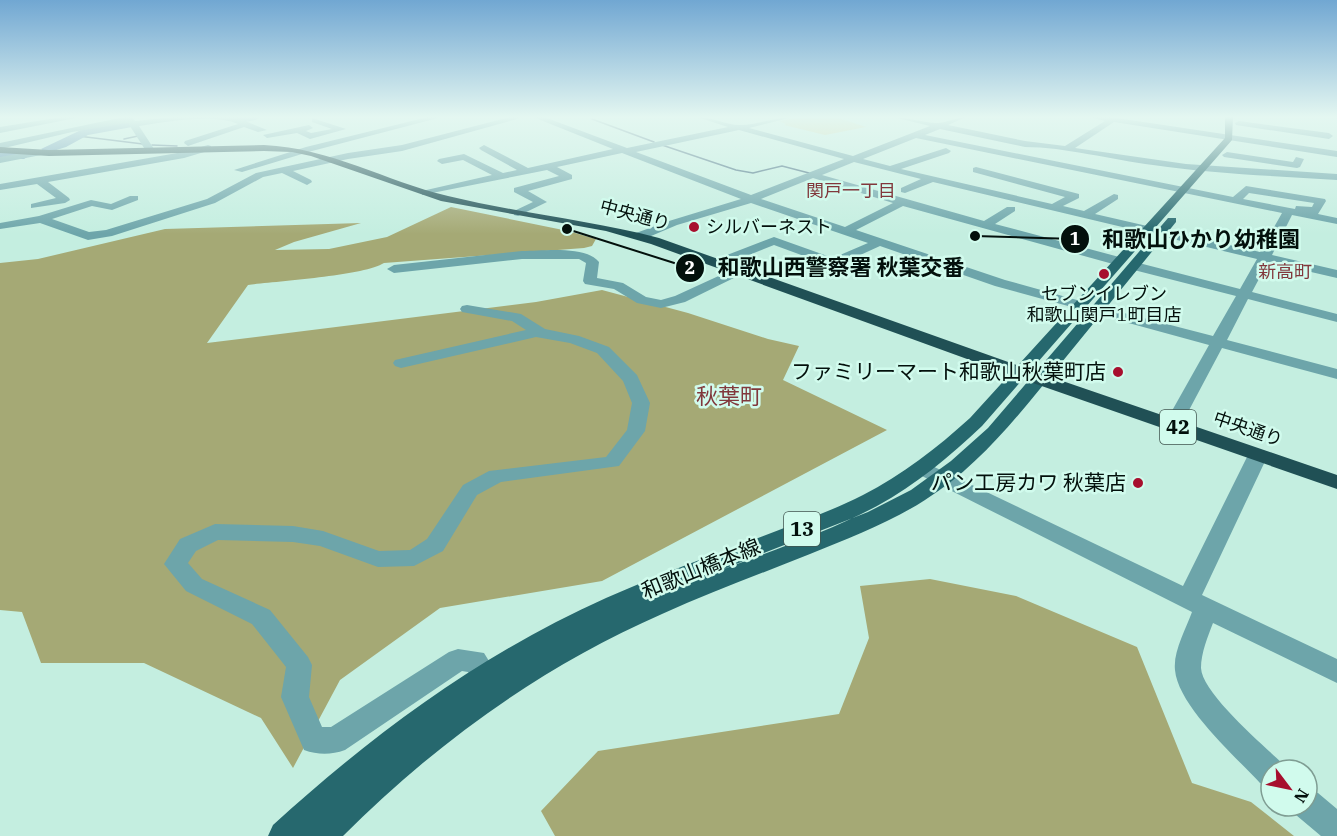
<svg xmlns="http://www.w3.org/2000/svg" width="1337" height="836" font-family="'IBM Plex Serif','Noto Sans JP',serif">
<rect width="100%" height="100%" fill="#c4eee0"/>
<path fill="#d1d5a1" d="M 802,117 L 836,117 L 866,127 L 825,135 L 784,125 L 786,124 L 779,121 Z"/>
<g fill="#a5a975">
<path d="M 451,207 L 568,231 L 596,239 L 592,246 L 584,248 L 384,263 C 363,276 277,281 248,285 L 207,343 L 536,302 L 602,290 L 688,313 L 768,339 L 799,346 L 783,380 L 887,430 L 602,581 L 440,608 L 340,680 L 293,768 L 261,718 L 144,663 L 41,663 L 22,612 L 0,610 L 0,263 L 38,259 L 165,229 L 361,223 L 294,242 L 275,250 L 329,249 L 387,237 Z"/>
<path d="M 930,579 L 1016,596 L 1137,647 L 1192,783 L 1251,802 L 1294,836 L 555,836 L 541,811 L 598,751 L 839,714 L 869,638 L 860,586 Z"/>
</g>
<g fill="none" stroke-linecap="round" stroke-linejoin="round">
<g stroke="#446c80" stroke-width="1.5">
<path d="M 592,119 L 654,142"/>
<path d="M 78,136 L 143,144"/>
<path d="M 124,139 L 138,136"/>
<path d="M 152,145 L 177,146"/>
<path d="M 662,145 L 736,170 L 753,173 L 782,166 L 809,173"/>
</g>
<g fill="#6094b1" fill-rule="evenodd">
<path d="M 234,117 L 260,117 C 255,122 241,123 234,121 Z"/>
<path d="M 128,122 L 132,123 L 132,127 L 88,135 L 66,147 L 47,153 L 41,149 L 81,130 Z"/>
<path d="M 0,151 L 24,151 L 30,155 L 24,159 L 0,159 Z"/>
</g>
<g fill="#6da5aa" fill-rule="evenodd">
<path d="M 62,117 L 81,117 L 0,133 L 0,127 Z"/>
<path d="M 124,117 L 132,117 L 135,121 L 172,117 L 235,117 L 267,130 L 258,132 L 244,127 L 188,146 L 184,143 L 185,141 L 238,124 C 214,113 165,122 139,126 L 154,149 L 149,152 L 146,151 L 128,123 L 72,132 L 0,149 L 0,143 Z"/>
<path d="M 428,117 L 442,117 L 312,151 L 242,172 L 234,170 L 306,147 Z"/>
<path d="M 510,117 L 524,117 L 402,151 L 348,159 L 293,171 L 311,180 L 312,182 L 307,185 L 282,173 L 263,177 L 215,203 L 112,236 L 88,240 L 40,223 L 0,229 L 0,223 L 39,216 L 91,200 L 111,204 L 130,196 L 138,196 L 138,200 L 112,210 L 92,206 L 52,219 L 89,232 L 106,230 L 207,199 L 256,173 L 348,153 L 402,145 Z"/>
<path d="M 533,117 L 544,117 L 627,148 L 728,127 L 697,117 C 712,117 726,125 740,125 C 758,125 775,117 793,117 L 749,128 L 853,156 L 930,126 L 893,117 C 908,117 923,123 937,123 C 947,123 956,117 966,117 L 948,125 L 1025,141 L 1065,146 L 1105,121 L 1090,117 L 1110,117 L 1337,151 L 1337,157 L 1114,122 L 1075,148 L 1186,164 L 1337,174 L 1337,180 C 1276,176 1214,174 1153,165 C 1112,160 1065,147 1025,147 L 940,129 L 925,135 L 1233,197 L 1246,186 L 1325,199 L 1326,201 L 1318,214 L 1337,218 L 1337,224 L 1292,215 L 1272,255 L 1337,270 L 1337,278 L 1268,262 L 1252,292 L 1337,314 L 1337,322 L 1248,299 L 1227,340 L 1337,369 L 1337,379 L 1222,348 L 1179,429 L 1167,429 L 1164,425 L 1209,345 L 1092,313 L 1090,310 L 1097,306 L 1213,336 L 1236,296 L 1130,269 L 1129,266 L 1135,262 L 1240,289 L 1257,259 L 933,182 L 905,193 L 901,192 L 901,188 L 921,179 L 854,162 L 822,175 L 984,221 L 1007,207 L 1015,207 L 1015,211 L 995,224 L 1123,258 L 1124,261 L 1118,265 L 1113,264 L 903,206 L 856,230 L 1005,280 L 1084,302 L 1086,305 L 1079,309 L 995,286 L 880,246 L 834,267 L 774,245 L 719,267 L 713,263 L 714,260 L 774,237 L 833,258 L 868,243 L 751,203 L 677,225 L 644,239 L 636,239 L 636,233 L 669,221 L 741,199 L 622,153 L 557,167 L 572,175 L 572,179 L 528,191 L 547,202 L 518,216 L 514,215 L 514,211 L 533,202 L 514,192 L 514,188 L 559,176 L 547,170 L 422,195 L 422,191 L 492,175 L 463,160 L 442,164 L 437,161 L 439,159 L 464,154 L 503,173 L 517,170 L 481,150 L 479,148 L 484,145 L 528,168 L 613,149 ZM 739,130 L 844,159 L 751,195 L 636,152 ZM 916,138 L 1282,213 L 1260,252 L 1095,214 L 1118,199 L 1118,195 L 1114,194 L 1084,211 L 1063,206 L 1079,198 L 1079,194 L 976,167 L 973,168 L 973,172 L 1065,197 L 1052,204 L 901,169 L 949,153 L 951,151 L 946,148 L 890,166 L 863,159 ZM 813,178 L 893,203 L 845,227 L 761,199 ZM 1249,193 L 1314,203 L 1312,207 L 1296,206 L 1295,209 L 1243,199 Z"/>
<path d="M 312,118 L 346,129 L 310,139 L 297,133 L 267,138 L 263,135 L 309,125 L 313,128 L 306,131 L 311,133 L 332,129 L 312,122 Z"/>
<path d="M 1239,121 L 1329,133 L 1333,136 L 1329,139 L 1236,125 L 1235,123 Z"/>
<path d="M 208,145 L 211,146 L 211,150 L 184,158 L 48,182 L 69,198 L 70,200 L 65,203 L 31,208 L 31,204 L 56,198 L 37,184 L 0,190 L 0,184 L 183,152 Z"/>
<path d="M 38,150 L 43,153 L 41,155 L 0,163 L 0,157 Z"/>
<path d="M 1227,152 L 1293,162 L 1296,157 L 1304,159 L 1300,167 L 1297,168 L 1224,157 L 1222,155 Z"/>
<path d="M 522,251 C 543,251 585,245 599,262 L 597,278 L 623,283 L 646,297 L 661,300 L 675,296 L 736,268 L 741,267 L 748,271 L 685,302 L 661,308 L 637,303 L 614,289 L 585,284 L 583,281 L 586,263 L 579,259 L 522,259 L 394,273 L 387,269 L 394,265 Z"/>
<path d="M 467,305 L 521,314 L 545,329 L 579,336 L 609,347 L 637,375 L 650,403 L 645,431 L 619,466 L 501,482 L 477,495 L 443,551 L 414,566 L 378,567 L 320,546 L 293,542 L 218,540 L 196,551 L 188,563 L 202,579 L 270,610 L 308,657 L 312,665 L 309,697 L 322,727 L 331,727 L 449,652 L 458,649 L 484,653 L 497,674 L 493,682 C 480,687 475,683 468,672 L 462,671 L 345,750 C 331,755 318,755 304,750 L 281,697 L 286,667 L 252,624 L 186,591 L 164,564 L 180,539 L 215,524 L 293,526 L 323,531 L 379,551 L 410,550 L 427,539 L 463,485 L 489,471 L 606,457 L 627,430 L 632,403 L 623,381 L 597,353 L 570,343 L 536,337 L 401,368 L 395,366 L 393,363 L 395,360 L 526,330 L 512,321 L 462,312 L 460,309 L 462,306 Z"/>
<path d="M 1258,449 L 1265,451 L 1268,455 L 1202,595 L 1337,659 L 1337,683 L 1213,623 C 1208,636 1201,653 1201,668 C 1202,693 1262,744 1282,763 L 1285,770 L 1271,770 L 1271,787 L 1260,783 C 1236,757 1178,706 1175,670 C 1173,651 1186,629 1192,612 L 914,472 L 911,468 L 914,464 L 921,462 L 928,464 L 1183,586 L 1248,455 L 1251,451 Z"/>
<path d="M 1307,789 L 1318,793 L 1337,809 L 1337,836 L 1321,836 L 1296,815 L 1292,806 L 1307,806 Z"/>
</g>
<path fill="#26686e" fill-rule="evenodd" d="M 1225,117 L 1233,117 L 1232,140 L 982,426 C 950,456 916,485 877,506 C 826,533 770,551 716,572 L 868,512 L 911,490 L 951,461 L 988,428 L 1168,218 L 1176,218 L 1176,222 C 1138,269 1100,315 1062,362 C 1020,413 981,465 925,500 C 889,523 849,538 810,554 C 760,574 711,592 662,614 C 541,667 436,743 343,836 L 268,836 L 273,825 C 374,733 481,654 606,598 C 662,573 721,552 779,530 C 807,519 836,509 863,495 C 902,475 937,448 970,418 L 1225,138 Z"/>
<path fill="#205055" fill-rule="evenodd" d="M 264,145 C 331,148 385,181 448,196 C 518,213 590,220 659,238 L 1045,375 L 1337,475 L 1337,489 L 1033,383 L 651,244 L 606,231 L 441,201 L 311,156 L 292,152 L 264,151 L 49,156 L 0,153 L 0,147 L 49,150 Z"/>
</g>
<linearGradient id="sky" x2="0" y2="1"><stop stop-color="#71a7d2"/><stop offset="0.5" stop-color="#e4f7f1"/><stop offset="1" stop-color="#e4f7f1" stop-opacity="0"/></linearGradient>
<rect width="1337" height="234" fill="url(#sky)"/>
<g fill="#a70f2e" stroke="#d1fbed" stroke-width="2">
<circle cx="694" cy="227" r="6"/>
<circle cx="1104" cy="274" r="6"/>
<circle cx="1118" cy="372" r="6"/>
<circle cx="1138" cy="483" r="6"/>
</g>
<g text-anchor="middle" stroke-width="5" stroke-linejoin="round" paint-order="stroke">
<g font-size="18" fill="#81383c" stroke="#d1fbed">
<text x="851" y="197">関戸一丁目</text>
<text x="1285" y="278">新高町</text>
</g>
<g font-size="18" fill="#03100c" stroke="#d1fbed">
<text transform="translate(635 215) rotate(15)" y="6">中央通り</text>
<text transform="translate(1248 429) rotate(19)" y="6">中央通り</text>
</g>
<g font-size="18" fill="#03100c" stroke="#d1fbed" text-anchor="start">
<text x="706" y="233">シルバーネスト</text>
<text x="1104" y="300" text-anchor="middle">セブンイレブン<tspan x="1104" dy="21">和歌山関戸1町目店</tspan></text>
</g>
<g fill="#d1fbed" stroke="#415650" stroke-width="1.5">
<rect x="1160" y="410" width="36" height="34" rx="4.5"/>
<rect x="784" y="512" width="36" height="34" rx="4.5"/>
</g>
<g font-size="20" font-weight="bold" fill="#03100c">
<text x="1178" y="434">42</text>
<text x="802" y="536">13</text>
</g>
<g font-size="21" fill="#03100c" stroke="#d1fbed" text-anchor="end">
<text x="1106" y="379">ファミリーマート和歌山秋葉町店</text>
<text x="1126" y="490">パン工房カワ 秋葉店</text>
</g>
<g font-size="21" fill="#03100c" stroke="#d1fbed">
<text transform="translate(701 569) rotate(-22)" y="7">和歌山橋本線</text>
</g>
<g font-size="22" fill="#81383c" stroke="#d1fbed">
<text x="729" y="404">秋葉町</text>
</g>
</g>
<path fill="none" stroke="#03100c" stroke-width="2" d="M975 236L1075 239M567 229L690 268"/>
<g fill="#03100c" stroke="#d1fbed" stroke-width="2">
<circle cx="975" cy="236" r="6"/>
<circle cx="567" cy="229" r="6"/>
<circle cx="1075" cy="239" r="15"/>
<circle cx="690" cy="268" r="15"/>
</g>
<g font-size="18" text-anchor="middle" font-weight="bold" fill="#fff">
<text x="1075" y="245">1</text>
<text x="690" y="274">2</text>
</g>
<g font-size="22" text-anchor="middle" font-weight="bold" fill="#03100c" stroke="#d1fbed" stroke-width="5" stroke-linejoin="round" paint-order="stroke">
<text x="1201" y="247">和歌山ひかり幼稚園</text>
<text x="841" y="275">和歌山西警察署 秋葉交番</text>
</g>
<g transform="translate(1289 788) rotate(122)"><circle r="28" fill="#d1fbed" stroke="#7f9d93" stroke-width="1.5"/>
<path d="M0-4.5L10 22L0 15L-10 22Z" fill="#a70f2e"/>
<text y="-9" font-size="16" font-weight="bold" text-anchor="middle" fill="#03100c">N</text>
</g>
</svg>
